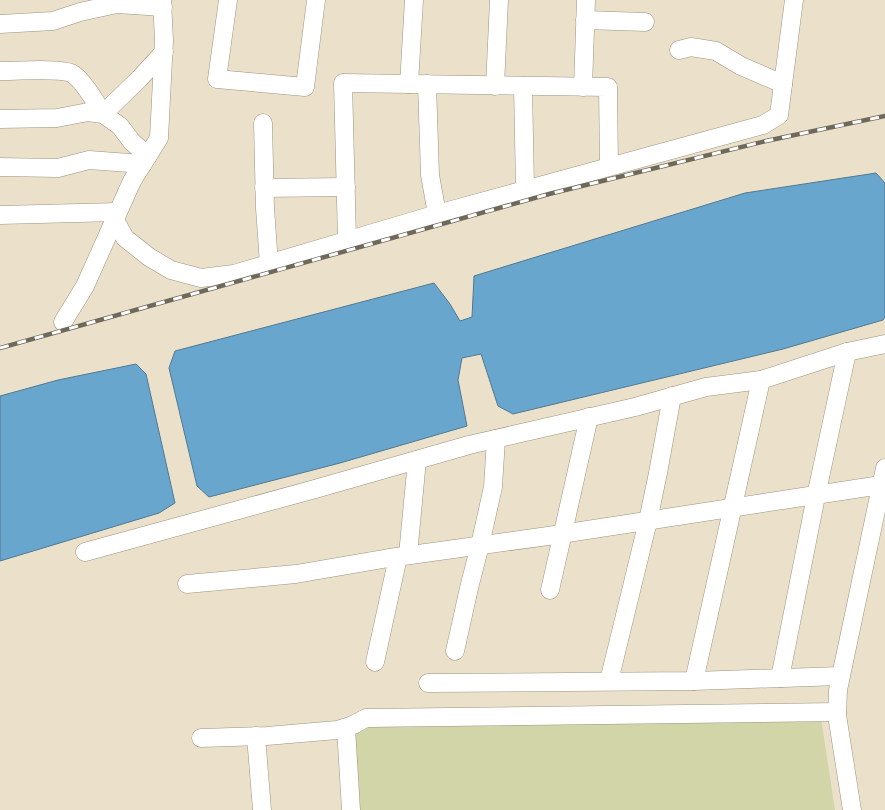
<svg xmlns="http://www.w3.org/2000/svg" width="885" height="810" font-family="Montserrat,sans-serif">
<rect width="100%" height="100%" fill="#ebe1cb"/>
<path fill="#d2d5a7" d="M 821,718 L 835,810 L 358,810 L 353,735 L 365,726 Z"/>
<g fill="#69a6cd" stroke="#507992">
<path d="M 876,173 L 885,183 L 885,317 L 883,320 L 783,349 L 513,414 L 498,406 L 481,354 L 462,358 L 458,380 L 467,426 L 340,463 L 209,497 L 197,486 L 169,368 L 175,351 L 434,283 L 450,304 L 460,321 L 472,317 L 474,276 L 745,193 Z"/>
<path d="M 136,364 L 146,374 L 175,503 L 159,513 L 0,561 L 0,396 L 58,380 Z"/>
</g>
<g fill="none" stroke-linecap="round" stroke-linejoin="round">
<defs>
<g id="minor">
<path d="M 228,0 L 217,79 L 305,87 L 316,0"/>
<path d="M 585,20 L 645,22"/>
<path d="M 0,24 L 53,21 L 80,12 L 117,4 L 163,7"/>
<path d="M 679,50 L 691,47 L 716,51 L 741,66 L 783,84"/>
<path d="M 0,71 C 15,71 59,68 71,73 C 82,78 96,103 103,114 L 139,79 L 164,52"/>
<path d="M 409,84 L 414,0"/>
<path d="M 427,84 L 430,175 L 437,214"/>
<path d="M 495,86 L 499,0"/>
<path d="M 523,86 L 525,189"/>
<path d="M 583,87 L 586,0"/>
<path d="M 0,119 L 57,118 L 88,112 L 103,114 L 120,126 L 132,142 L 148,156"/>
<path d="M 263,123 L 265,208 L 269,264"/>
<path d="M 0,167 L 58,168 L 89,160 L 143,164"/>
<path d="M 264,188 L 346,187"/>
<path d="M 0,215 L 118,212"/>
<path d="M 115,220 L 125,238 L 149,257 L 171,270 L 201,278 L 234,274 L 437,214 L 763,125 L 779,115 L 794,0"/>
<path d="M 347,240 L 343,83 L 608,87 L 609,166"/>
<path d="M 63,322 L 85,286 L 132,181 L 159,138 L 164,40 L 162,0"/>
<path d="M 85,552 L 315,489 L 469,445 L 635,407 L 706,387 L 761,380 L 847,352 L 885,344"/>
<path d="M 408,555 L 417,460"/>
<path d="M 187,584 L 296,574 L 389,558 L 548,536 L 881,485"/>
<path d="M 550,590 L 589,417"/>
<path d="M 455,651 L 469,588 L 480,545 L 493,487 L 496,439"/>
<path d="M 375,662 L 398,557"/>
<path d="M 780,678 L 816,496 L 847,352"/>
<path d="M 609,681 L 648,521 L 658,473 L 672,396"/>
<path d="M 694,681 L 761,380"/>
<path d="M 428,683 L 694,681 L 840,676"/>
<path d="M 346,728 L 351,810"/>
<path d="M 256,736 L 262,810"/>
<path d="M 201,738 L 267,736 L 337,730 L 353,725 L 366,718 L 837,712"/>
<path d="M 852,810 L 837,715 L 838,690 L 885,468"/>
</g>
</defs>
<use href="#minor" stroke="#9c937f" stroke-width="19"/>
<use href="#minor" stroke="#fff" stroke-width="18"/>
<defs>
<path id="rail" d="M 0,348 L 549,194 L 766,141 L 885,116"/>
</defs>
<use href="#rail" stroke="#6f695b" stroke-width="4.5"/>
<use href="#rail" stroke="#fff" stroke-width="3" stroke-dasharray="9" stroke-linecap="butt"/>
</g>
</svg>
